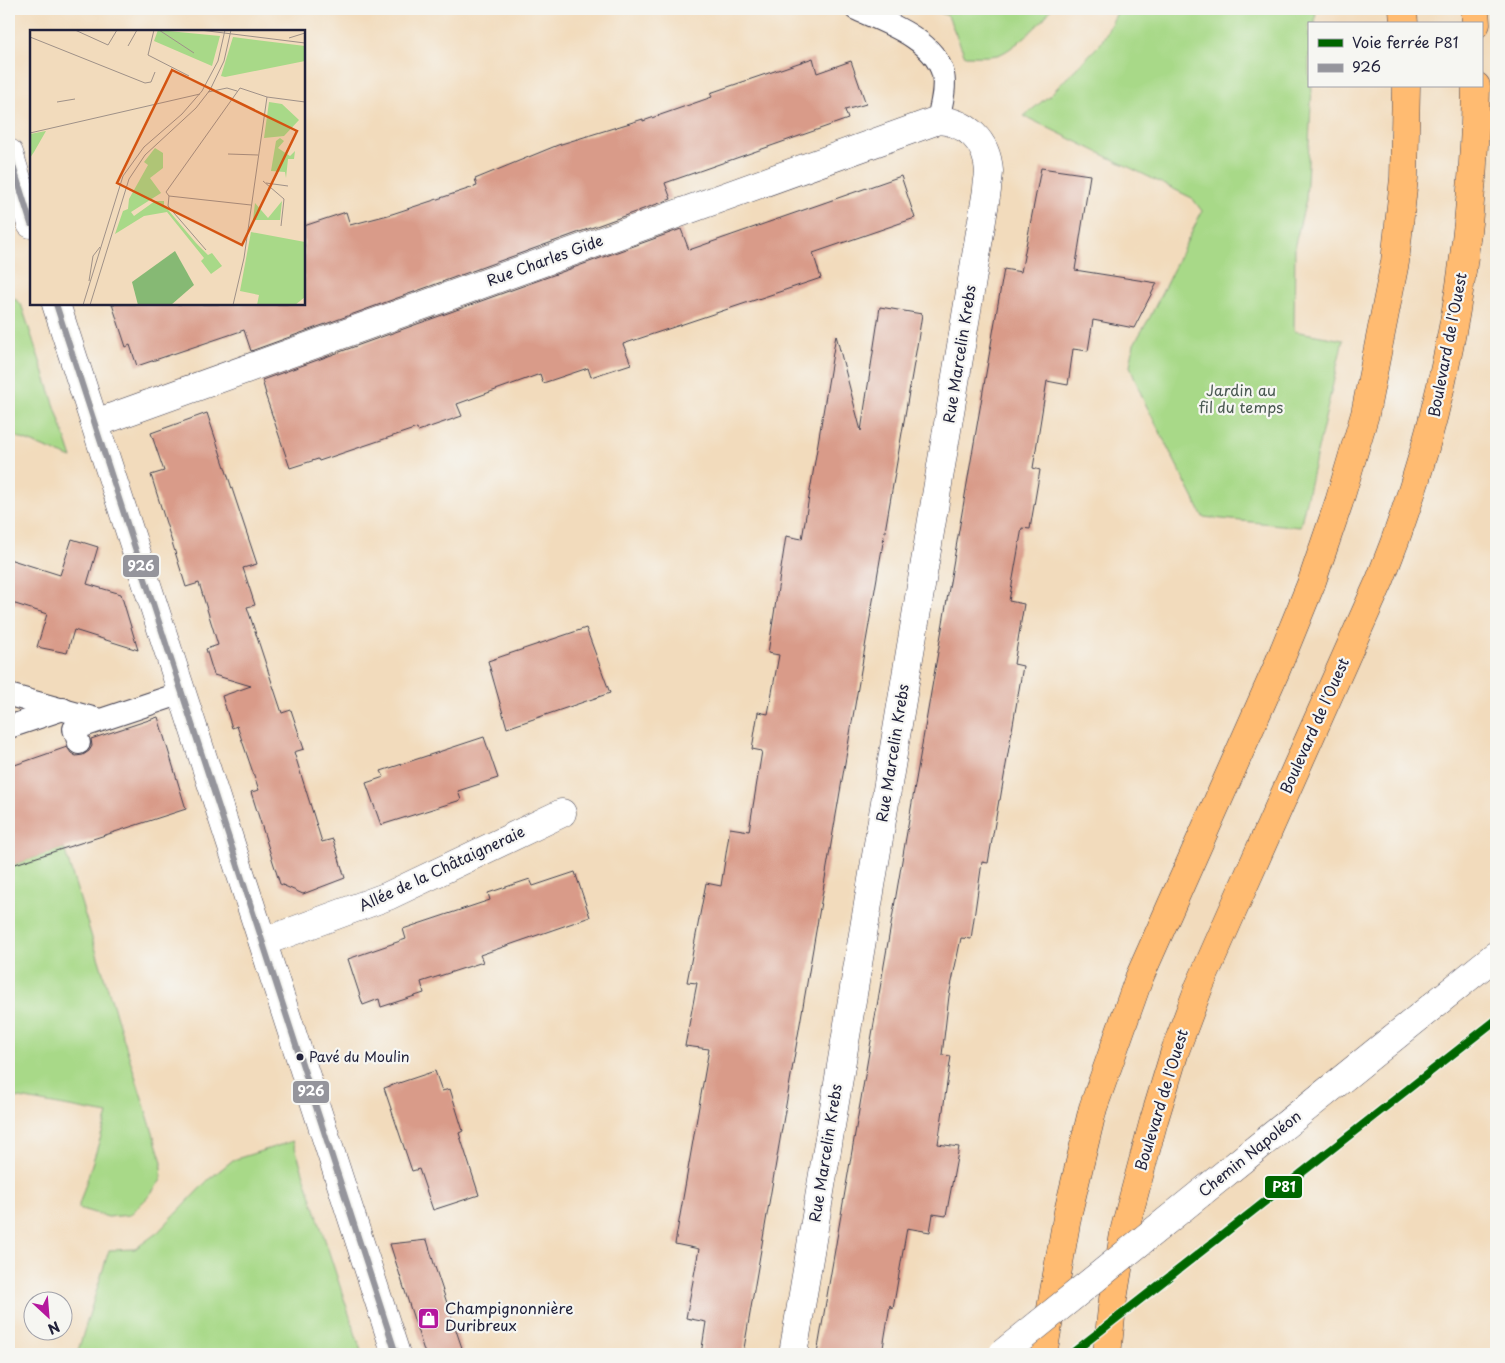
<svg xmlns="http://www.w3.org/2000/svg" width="1505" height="1363" font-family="'Playpen Sans',sans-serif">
<rect width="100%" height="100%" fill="#f6f6f2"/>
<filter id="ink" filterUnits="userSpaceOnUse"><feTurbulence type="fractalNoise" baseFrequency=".02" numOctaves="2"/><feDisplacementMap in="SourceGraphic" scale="10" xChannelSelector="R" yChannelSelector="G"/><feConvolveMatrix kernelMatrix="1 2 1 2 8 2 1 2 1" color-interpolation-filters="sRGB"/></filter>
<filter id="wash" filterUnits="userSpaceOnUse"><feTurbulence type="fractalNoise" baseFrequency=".0096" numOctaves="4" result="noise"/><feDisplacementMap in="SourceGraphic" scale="20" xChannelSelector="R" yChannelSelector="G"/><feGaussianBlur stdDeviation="1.12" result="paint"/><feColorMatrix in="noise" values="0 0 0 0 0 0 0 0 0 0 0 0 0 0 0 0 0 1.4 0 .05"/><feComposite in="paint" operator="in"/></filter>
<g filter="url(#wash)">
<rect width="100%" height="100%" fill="#f2dbbc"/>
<g fill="#a8d988" stroke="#657e62">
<path d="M 932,9 L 1051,9 C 1045,20 1010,53 997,55 C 987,57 976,56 965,56 L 948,16 Z"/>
<path d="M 1119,9 L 1316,9 L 1315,24 L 1309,24 L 1309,86 L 1312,86 L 1306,200 L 1295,244 L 1294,331 L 1343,340 L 1300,527 L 1203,517 L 1143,399 L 1130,366 L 1134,344 L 1150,317 L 1202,211 L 1192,198 L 1024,116 L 1050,95 L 1101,43 Z"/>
<path d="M 9,294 L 21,304 L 72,458 L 9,434 Z"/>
<path d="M 64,848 L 162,1162 L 161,1180 L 148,1197 L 130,1215 L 108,1217 L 78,1208 L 108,1114 L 9,1096 L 9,866 Z"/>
<path d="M 293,1141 L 362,1354 L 77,1354 L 109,1250 L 135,1249 L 158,1232 L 208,1180 L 233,1160 Z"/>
</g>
<g id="blocks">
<g fill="#d99b89">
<path d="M 813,58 L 817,73 L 851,61 L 866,104 L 845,110 L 848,119 L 665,183 L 671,199 L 251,351 L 244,330 L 137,366 L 130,345 L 126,347 L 112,304 L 304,304 L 304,226 L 346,212 L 350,225 L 392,214 L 477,186 L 475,179 L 558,145 L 643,119 L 643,121 L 712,97 L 710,93 Z"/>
<path d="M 1041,168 L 1090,175 L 1075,270 L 1157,283 L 1134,328 L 1093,320 L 1088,351 L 1073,349 L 1068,385 L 1047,381 L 1033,468 L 1040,470 L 1030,529 L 1022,528 L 1009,601 L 1024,604 L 1014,664 L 1023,666 L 1000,800 L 999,800 L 988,863 L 982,862 L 971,939 L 961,938 L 949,996 L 942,1055 L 951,1056 L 938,1144 L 959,1147 L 946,1216 L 933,1214 L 930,1232 L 907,1228 L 893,1309 L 890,1305 L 882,1354 L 817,1354 L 1004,269 L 1021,272 Z"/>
<path d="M 901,176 L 915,218 L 813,253 L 821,278 L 623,344 L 631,364 L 591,377 L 588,368 L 543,383 L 540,374 L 457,404 L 462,416 L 418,431 L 417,428 L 319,461 L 318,459 L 290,468 L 265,394 L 266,394 L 262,380 L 681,229 L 689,250 Z"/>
<path d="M 880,307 L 922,314 L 918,340 L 743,1354 L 701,1354 L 706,1322 L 686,1318 L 699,1249 L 675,1244 L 709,1049 L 685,1046 L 697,983 L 687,982 L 706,883 L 721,886 L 730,828 L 749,831 L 762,751 L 752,749 L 758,712 L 768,714 L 779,655 L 768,653 L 786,536 L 802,539 L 836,335 L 861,431 Z"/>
<path d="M 207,413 L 257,564 L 243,568 L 255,605 L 247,607 L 282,713 L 291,710 L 304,749 L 294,752 L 322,842 L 333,839 L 345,878 L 303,894 L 280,884 L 251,792 L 259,790 L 237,726 L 232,728 L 222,696 L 251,686 L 214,675 L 206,649 L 218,645 L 199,583 L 186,587 L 151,475 L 164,471 L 151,433 Z"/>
<path d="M 72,539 L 98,547 L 87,584 L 121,594 L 138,650 L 74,630 L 67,653 L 37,647 L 47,614 L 9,602 L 9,559 L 60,575 Z"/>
<path d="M 586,628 L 610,693 L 507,728 L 488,661 Z"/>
<path d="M 158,717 L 186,809 L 9,866 L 9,767 L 67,747 L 71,753 L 76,756 L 83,755 L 89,751 L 92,746 L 91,739 Z"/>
<path d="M 484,737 L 498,778 L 458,791 L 461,800 L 381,825 L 366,783 L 384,777 L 381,771 Z"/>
<path d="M 575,872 L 590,917 L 480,955 L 483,962 L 421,982 L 424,993 L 381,1007 L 379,999 L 363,1005 L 348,959 L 406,939 L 403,929 L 490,900 L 488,893 L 530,879 L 533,886 Z"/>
<path d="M 435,1071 L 442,1091 L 450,1089 L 463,1131 L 459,1133 L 479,1195 L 433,1210 L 419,1169 L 412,1171 L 384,1088 Z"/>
<path d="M 427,1240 L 435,1267 L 464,1354 L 425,1354 L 390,1244 Z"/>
</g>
</g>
</g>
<g filter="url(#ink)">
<use href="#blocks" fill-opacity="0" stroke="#413e4e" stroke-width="1"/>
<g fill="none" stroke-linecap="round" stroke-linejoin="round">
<defs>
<g id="lane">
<path d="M 856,9 C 885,22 934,39 943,74 C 946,89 941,105 938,120"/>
<path d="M 9,695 L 100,720"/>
<path d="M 9,727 L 63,709"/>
<path d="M 79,743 L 74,729 L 182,693"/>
</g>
<g id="street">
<path d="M 9,153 L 31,224"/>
<path d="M 56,304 L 396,1354"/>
<path d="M 96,423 L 938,120 C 967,122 987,141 989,171 C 989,177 987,184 987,190 L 793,1354"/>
<path d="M 263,942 L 388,896 L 562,813"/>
<path d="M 1201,1193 L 1496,955"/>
</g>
<g id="primary">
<path d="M 1403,9 L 1404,24"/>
<path d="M 1475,9 L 1476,24"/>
<path d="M 1043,1354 L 1068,1212 L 1093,1108 L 1139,978 L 1276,670 L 1311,584 L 1339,502 L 1365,414 L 1395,262 L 1404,178 L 1406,86"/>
<path d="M 1107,1354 L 1113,1299 L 1125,1228 L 1154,1120 L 1175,1051 L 1199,987 L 1229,919 L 1380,580 C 1443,423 1474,256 1476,86"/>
</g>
</defs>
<use href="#lane" stroke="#413e4e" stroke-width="24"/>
<use href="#street" stroke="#413e4e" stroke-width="29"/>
<use href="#primary" stroke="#413e4e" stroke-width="29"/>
<use href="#lane" stroke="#fff" stroke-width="22"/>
<use href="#street" stroke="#fff" stroke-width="28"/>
<use href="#primary" stroke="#ffbb71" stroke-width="28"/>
<defs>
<path id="street-bridge" d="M 1003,1353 L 1201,1193"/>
</defs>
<use href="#street-bridge" stroke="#413e4e" stroke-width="29" stroke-linecap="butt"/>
<use href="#street-bridge" stroke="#fff" stroke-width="28"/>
<defs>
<g id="bus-1">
<path d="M 9,153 L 31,224"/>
<path d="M 56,304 L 396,1354"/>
</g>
</defs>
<use href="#bus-1" stroke="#f6f6f2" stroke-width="10"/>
<use href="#bus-1" stroke="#95959c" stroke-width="6"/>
<defs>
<path id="rail-1" d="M 1071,1354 L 1496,1020"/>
</defs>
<use href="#rail-1" stroke="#f6f6f2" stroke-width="11"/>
<use href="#rail-1" stroke="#060" stroke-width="8"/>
</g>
</g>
<defs>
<symbol id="shop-square" viewBox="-11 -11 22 22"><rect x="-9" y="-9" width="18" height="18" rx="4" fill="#b5179e" stroke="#f6f6f2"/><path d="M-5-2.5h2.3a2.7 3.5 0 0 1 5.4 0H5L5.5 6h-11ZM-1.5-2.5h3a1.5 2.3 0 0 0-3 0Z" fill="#fff"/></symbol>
</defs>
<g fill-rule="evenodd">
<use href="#shop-square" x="416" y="1306" width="25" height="25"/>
</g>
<circle fill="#22223b" stroke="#f6f6f2" stroke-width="2" cx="300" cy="1057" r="4.5"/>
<g text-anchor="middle" stroke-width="4.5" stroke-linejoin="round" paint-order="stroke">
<g font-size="14" fill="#22223b" stroke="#f6f6f2" text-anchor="start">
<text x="309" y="1062">Pavé du Moulin</text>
</g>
<g font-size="15" fill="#22223b" stroke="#f6f6f2">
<text transform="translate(545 261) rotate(-20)" y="5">Rue Charles Gide</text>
<text transform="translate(1448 345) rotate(-79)" y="5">Boulevard de l'Ouest</text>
<text transform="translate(960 354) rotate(-81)" y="5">Rue Marcelin Krebs</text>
<text transform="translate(1315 726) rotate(-66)" y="5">Boulevard de l'Ouest</text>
<text transform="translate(893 753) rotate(-81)" y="5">Rue Marcelin Krebs</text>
<text transform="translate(442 869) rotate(-25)" y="5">Allée de la Châtaigneraie</text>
<text transform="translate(1162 1100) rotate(-73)" y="5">Boulevard de l'Ouest</text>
<text transform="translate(826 1153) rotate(-81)" y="5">Rue Marcelin Krebs</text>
<text transform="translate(1250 1154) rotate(-39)" y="5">Chemin Napoléon</text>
</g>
<g font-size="15" fill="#4a5952" stroke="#f6f6f2">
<text x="1241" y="396">Jardin au<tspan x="1241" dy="17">fil du temps</tspan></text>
</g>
<g font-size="15" fill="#22223b" stroke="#f6f6f2" text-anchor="start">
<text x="445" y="1314">Champignonnière<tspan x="445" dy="17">Duribreux</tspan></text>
</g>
</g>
<g transform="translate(30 30)">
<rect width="275" height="275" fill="#f2dbbc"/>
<path d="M 128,0 L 190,6 L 182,36 L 124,11 ZM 203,7 L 275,16 L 275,31 L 195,47 L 191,46 ZM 239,72 L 252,74 L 269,90 L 254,106 L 234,108 ZM 16,101 L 4,122 L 0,128 L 0,104 ZM 250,108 L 254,111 L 248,118 L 260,126 L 265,121 L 264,129 L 258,129 L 256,148 L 255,142 L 241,141 L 246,111 ZM 125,118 L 133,123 L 133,138 L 120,148 L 131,163 L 101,182 L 104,186 L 125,171 L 134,171 L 134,175 L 166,213 L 178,225 L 182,223 L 192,236 L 181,244 L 171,231 L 174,228 L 137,182 L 114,186 L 85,204 L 93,181 L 98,179 L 99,169 L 118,135 L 114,132 ZM 252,171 L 250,190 L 223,190 L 225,173 L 238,188 ZM 221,202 L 275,212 L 275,267 L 265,275 L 227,275 L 229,265 L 210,261 Z" fill="#a8d988"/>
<path d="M 145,221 L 164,255 L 141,275 L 108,275 L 102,252 Z" fill="#86b974"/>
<path fill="none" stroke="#9f9188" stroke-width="1" d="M 45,0 L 78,15 L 87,0M 124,0 L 118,25 L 159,46M 129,0 L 164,23M 170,0 L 275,13M 0,7 L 115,53 L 121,52 L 125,42M 259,8 L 275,3M 98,16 L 107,0M 178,62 L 197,58 L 207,61M 27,72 L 45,69M 0,103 L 170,64M 198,124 L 228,125M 233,151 L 254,169 L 251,196M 236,153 L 258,156M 139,166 L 138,176 L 176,220M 221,175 L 139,166 L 136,162 L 210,58 L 237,67 L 275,72M 59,251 L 63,226 L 70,217M 53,275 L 93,146 L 114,117 L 152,84 L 172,61 L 188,31 L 195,0M 60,275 L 99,149 L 115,125 L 166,78 L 180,60 L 194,31 L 201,0M 203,275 L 214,228 L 237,67"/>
<path fill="#d45411" fill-opacity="0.15" stroke="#d45411" stroke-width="2.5" d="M 142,40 L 267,101 L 212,215 L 87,153 Z"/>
<rect width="275" height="275" fill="none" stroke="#22223b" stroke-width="2.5"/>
</g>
<g stroke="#f6f6f2" stroke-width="2">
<rect x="122" y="554" width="38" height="24" rx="5" fill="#95959c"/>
<rect x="292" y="1080" width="38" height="24" rx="5" fill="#95959c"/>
<rect x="1264" y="1175" width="39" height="24" rx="5" fill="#060"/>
</g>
<g font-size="14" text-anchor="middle" font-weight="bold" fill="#fff">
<text x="141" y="571">926</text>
<text x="311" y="1096">926</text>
<text x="1284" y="1192">P81</text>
</g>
<rect width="1505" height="1363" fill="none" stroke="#f6f6f2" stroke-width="30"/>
<rect x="1308" y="22" width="175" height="65" fill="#f6f6f2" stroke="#a1a1a9"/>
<rect x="1318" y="39" width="25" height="8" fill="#006600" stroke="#a1a1a9"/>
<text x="1352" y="48" font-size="15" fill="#22223b">Voie ferrée P81</text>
<rect x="1318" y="64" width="25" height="8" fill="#95959c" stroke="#a1a1a9"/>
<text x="1352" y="72" font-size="15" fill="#22223b">926</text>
<g transform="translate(48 1316) rotate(154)"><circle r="24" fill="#f6f6f2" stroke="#a1a1a9"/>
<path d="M0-4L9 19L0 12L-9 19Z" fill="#b5179e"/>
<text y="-8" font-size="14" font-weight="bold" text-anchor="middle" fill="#22223b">N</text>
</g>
</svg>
